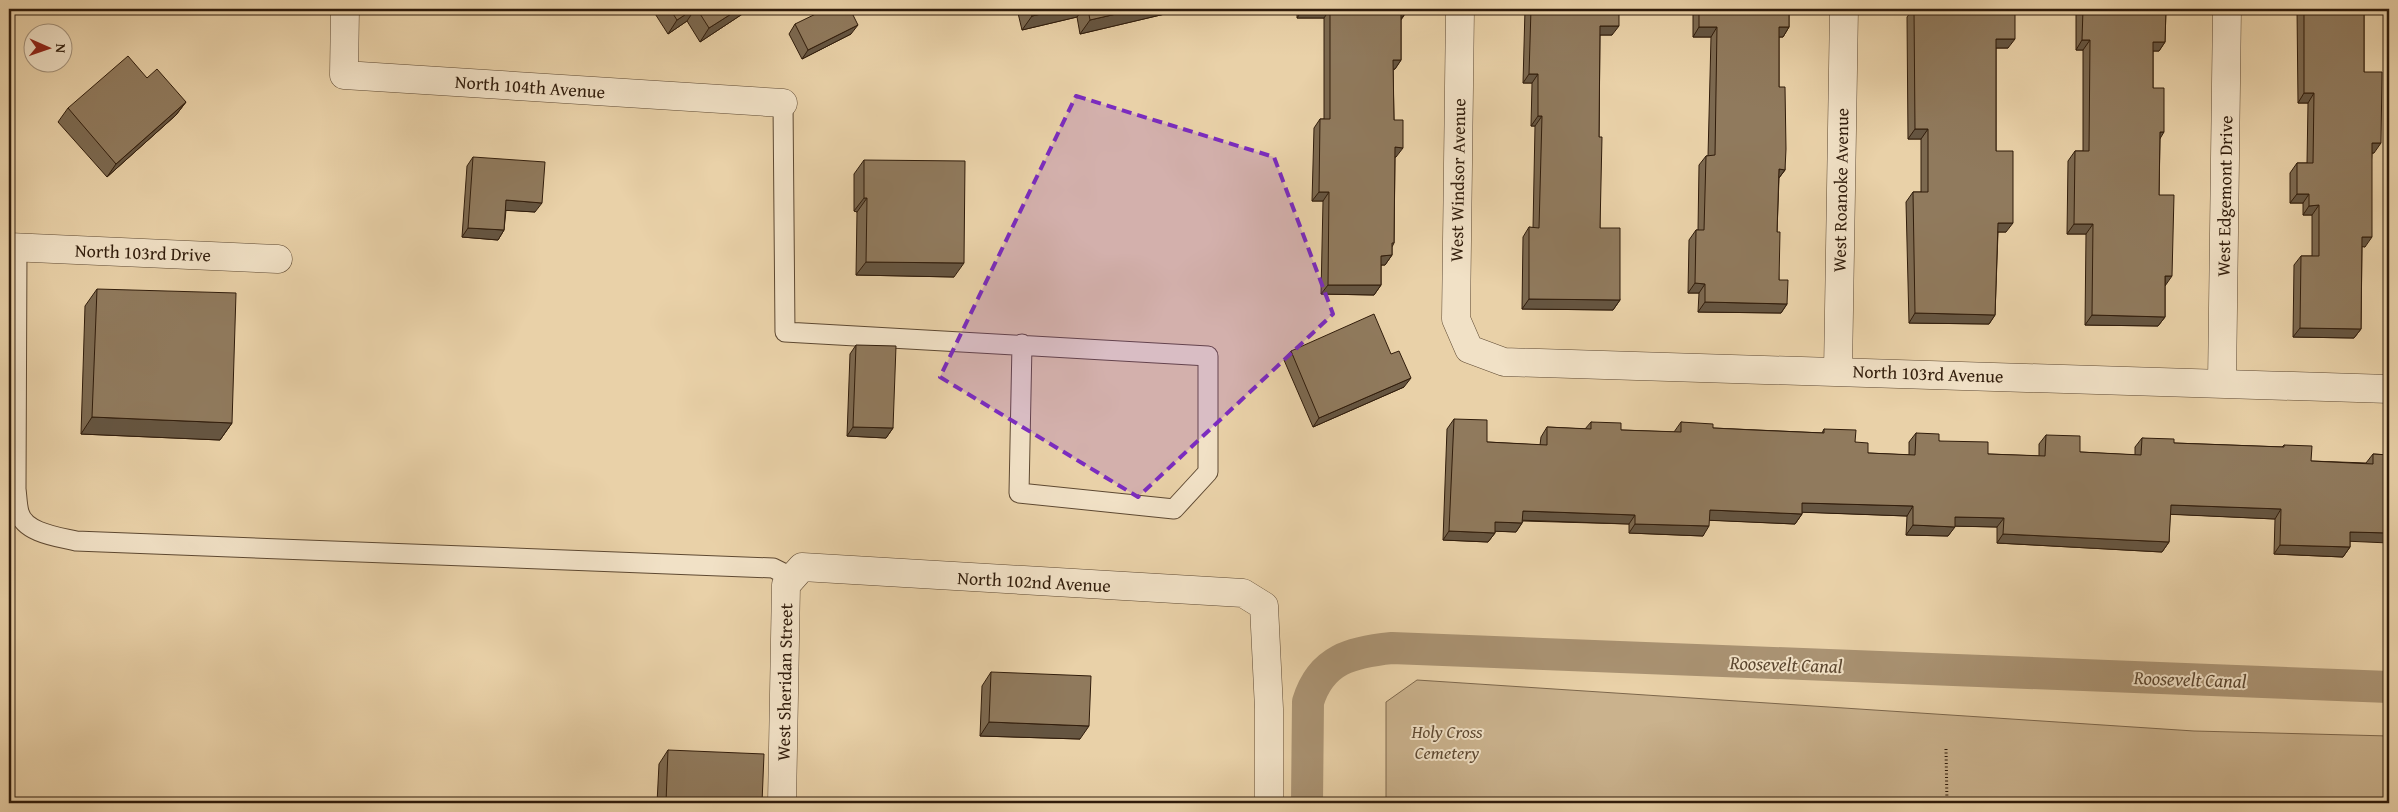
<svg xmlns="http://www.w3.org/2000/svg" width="2398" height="812" font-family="'Gentium Book Plus',serif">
<rect width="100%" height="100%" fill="#e9d1a8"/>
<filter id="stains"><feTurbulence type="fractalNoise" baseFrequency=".004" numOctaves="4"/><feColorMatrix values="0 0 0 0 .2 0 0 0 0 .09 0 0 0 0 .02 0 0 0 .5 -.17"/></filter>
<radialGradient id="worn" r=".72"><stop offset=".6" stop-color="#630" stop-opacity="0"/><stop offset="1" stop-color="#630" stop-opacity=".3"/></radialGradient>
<path fill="#cab28d" stroke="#7d674c" d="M 1417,680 L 2194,731 L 2389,736 L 2389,803 L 1386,803 L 1386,702 Z"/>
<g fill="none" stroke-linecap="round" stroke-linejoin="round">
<path stroke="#aa9373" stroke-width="32" d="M 1307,803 L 1308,702 C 1321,659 1352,652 1392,648 L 2389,687"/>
<defs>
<g id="service">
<path d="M 783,103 L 785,332 L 1208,356 L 1208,472 L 1174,509 L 1019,493 L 1022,344"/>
<path d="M 17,248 L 16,489 C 17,496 17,505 19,512 C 24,533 59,537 76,541 L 773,568 L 793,578"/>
</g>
<g id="minor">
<path d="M 345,9 L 344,75 L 783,103"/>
<path d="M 1460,9 L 1456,319 L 1469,349 L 1504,362 L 2389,389"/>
<path d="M 9,247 L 278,259"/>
<path d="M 1838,371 L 1844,9"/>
<path d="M 2222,383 L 2227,9"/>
<path d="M 782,803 L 786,585 L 802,567 L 1243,593 L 1264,606 L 1269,709 L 1269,803"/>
</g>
</defs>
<use href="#service" stroke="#5e4932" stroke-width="21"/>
<use href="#minor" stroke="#5e4932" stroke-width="29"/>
<path stroke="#301c0b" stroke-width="3" stroke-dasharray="1 2.5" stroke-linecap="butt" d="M 1946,749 L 1947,803"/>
<use href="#service" stroke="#f1e1c6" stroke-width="19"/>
<use href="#minor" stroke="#f1e1c6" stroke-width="28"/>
</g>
<g fill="#7c6950" stroke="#301c0b">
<path d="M 652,9 L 750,9 L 700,42 L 687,21 L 668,34 Z"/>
<path d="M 1017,9 L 1186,9 L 1080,34 L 1077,17 L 1022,30 Z"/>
<path d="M 1297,9 L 1407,9 L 1407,11 L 1401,20 L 1401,60 L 1395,69 L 1393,70 L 1394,120 L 1396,157 L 1395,157 L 1394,243 L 1392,247 L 1392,255 L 1385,265 L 1381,265 L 1381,285 L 1374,295 L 1321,294 L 1323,201 L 1312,201 L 1314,128 L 1320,119 L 1324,119 L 1324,18 L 1297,18 Z"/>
<path d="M 1525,9 L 1619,9 L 1612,35 L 1600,35 L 1599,137 L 1600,228 L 1620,300 L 1613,310 L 1522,309 L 1523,237 L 1529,227 L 1533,228 L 1535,126 L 1531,126 L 1532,83 L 1523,83 Z"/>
<path d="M 1693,9 L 1789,9 L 1789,27 L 1783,37 L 1779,37 L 1779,87 L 1785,170 L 1779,178 L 1777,232 L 1779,280 L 1787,304 L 1781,313 L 1698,312 L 1699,293 L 1688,293 L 1689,240 L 1696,230 L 1698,230 L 1699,165 L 1706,156 L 1708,156 L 1711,37 L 1693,37 Z"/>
<path d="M 1913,9 L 2015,9 L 2008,48 L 1996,48 L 1996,151 L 2006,232 L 1998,232 L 1995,315 L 1989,324 L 1909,323 L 1906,202 L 1913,192 L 1921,192 L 1921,139 L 1908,139 L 1907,17 Z"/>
<path d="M 2076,9 L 2169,9 L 2166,9 L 2165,42 L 2159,51 L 2153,51 L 2153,88 L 2160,139 L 2159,195 L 2165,286 L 2165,317 L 2158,326 L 2085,325 L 2086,234 L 2067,234 L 2068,161 L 2075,151 L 2083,151 L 2083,50 L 2076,50 Z"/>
<path d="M 2297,9 L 2364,9 L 2364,72 L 2374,153 L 2372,153 L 2365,247 L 2362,246 L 2361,329 L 2354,338 L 2293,337 L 2294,265 L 2301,256 L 2312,256 L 2312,215 L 2303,215 L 2303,203 L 2290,203 L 2290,173 L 2297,163 L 2307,163 L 2308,103 L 2298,103 Z"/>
<path d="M 795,24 L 851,34 L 802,59 L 789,34 Z"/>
<path d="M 147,78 L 186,102 L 176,115 L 107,177 L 58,122 L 68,108 Z"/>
<path d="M 473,157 L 535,212 L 506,210 L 504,230 L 498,240 L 462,237 L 467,166 Z"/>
<path d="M 864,160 L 954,277 L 856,275 L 857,212 L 854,211 L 854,174 Z"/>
<path d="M 97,289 L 232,423 L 220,440 L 81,434 L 85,306 Z"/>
<path d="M 856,345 L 893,428 L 886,438 L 847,436 L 850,354 Z"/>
<path d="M 1291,351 L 1404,387 L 1313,427 L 1284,360 Z"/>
<path d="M 1454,419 L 1487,442 L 1540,445 L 1541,437 L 1547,427 L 1585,429 L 1591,422 L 1621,430 L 1674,432 L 1681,422 L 1713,428 L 1822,433 L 1824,429 L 1855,442 L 1868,453 L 1909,455 L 1909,442 L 1916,433 L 1939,441 L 1988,454 L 2039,456 L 2039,444 L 2046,435 L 2080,452 L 2135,455 L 2135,447 L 2142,438 L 2174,443 L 2282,447 L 2284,445 L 2311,461 L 2366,463 L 2373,454 L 2389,455 L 2350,541 L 2350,547 L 2343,557 L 2274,554 L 2275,519 L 2170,514 L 2169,542 L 2162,552 L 1997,543 L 1997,527 L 1955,526 L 1948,536 L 1906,535 L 1907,516 L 1802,512 L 1802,514 L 1795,524 L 1709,520 L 1703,536 L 1629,533 L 1629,524 L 1523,521 L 1522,523 L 1516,532 L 1495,531 L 1495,533 L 1488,542 L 1443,540 L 1447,429 Z"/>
<path d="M 991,672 L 1080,739 L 980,736 L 982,686 Z"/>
<path d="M 668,750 L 762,803 L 657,803 L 659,764 Z"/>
</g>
<g fill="#655541" stroke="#301c0b">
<path d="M 694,9 L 695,9 L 687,21 L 668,34 L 677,20 Z"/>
<path d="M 739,9 L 750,9 L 700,42 L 709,28 Z"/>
<path d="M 1064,9 L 1083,9 L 1077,17 L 1022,30 L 1032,16 Z"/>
<path d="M 1138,9 L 1186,9 L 1080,34 L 1090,20 Z"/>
<path d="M 1303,9 L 1330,9 L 1324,18 L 1297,18 Z"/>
<path d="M 1401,10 L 1407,11 L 1400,20 Z"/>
<path d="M 858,25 L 851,34 L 802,59 L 808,50 Z"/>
<path d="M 1600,26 L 1619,26 L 1612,35 L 1593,35 Z"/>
<path d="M 1699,27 L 1717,27 L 1711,37 L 1693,37 Z"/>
<path d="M 1779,27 L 1789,27 L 1783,37 L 1772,37 Z"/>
<path d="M 1996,39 L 2015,39 L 2008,48 L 1990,48 Z"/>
<path d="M 2082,40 L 2090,40 L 2083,50 L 2076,50 Z"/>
<path d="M 2153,42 L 2165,42 L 2159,51 L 2146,51 Z"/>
<path d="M 1393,60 L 1401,60 L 1395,69 L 1386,70 Z"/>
<path d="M 1529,74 L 1538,74 L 1532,83 L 1523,83 Z"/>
<path d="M 2304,93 L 2314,93 L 2308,103 L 2298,103 Z"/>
<path d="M 186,102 L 176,115 L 107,177 L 116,164 Z"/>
<path d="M 1538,116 L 1542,116 L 1535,126 L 1531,126 Z"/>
<path d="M 1915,129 L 1928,129 L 1921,139 L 1908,139 Z"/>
<path d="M 2160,132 L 2164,132 L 2158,142 Z"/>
<path d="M 2372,143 L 2381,143 L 2374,153 L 2366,153 Z"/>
<path d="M 1395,147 L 1403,148 L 1396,157 L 1389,157 Z"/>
<path d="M 1779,169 L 1785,170 L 1778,179 Z"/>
<path d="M 1319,192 L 1329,192 L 1323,201 L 1312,201 Z"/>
<path d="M 2297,194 L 2309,194 L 2303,203 L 2290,203 Z"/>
<path d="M 864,198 L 867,198 L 857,212 L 854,211 Z"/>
<path d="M 506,200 L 542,203 L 535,212 L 500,210 Z"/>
<path d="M 2319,205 L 2312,215 L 2303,215 L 2309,206 Z"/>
<path d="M 1998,223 L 2013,223 L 2006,232 L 1991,232 Z"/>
<path d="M 2074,224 L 2093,224 L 2086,234 L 2067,234 Z"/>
<path d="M 468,228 L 504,230 L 498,240 L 462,237 Z"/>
<path d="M 2362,237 L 2372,237 L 2365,247 L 2355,246 Z"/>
<path d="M 1392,255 L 1385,265 L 1374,265 L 1381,256 Z"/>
<path d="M 866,262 L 964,263 L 954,277 L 856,275 Z"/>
<path d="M 2165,276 L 2172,276 L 2165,286 Z"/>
<path d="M 1695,283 L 1705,284 L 1699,293 L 1688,293 Z"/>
<path d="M 1328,285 L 1381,285 L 1374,295 L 1321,294 Z"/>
<path d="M 1529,299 L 1620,300 L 1613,310 L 1522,309 Z"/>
<path d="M 1705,302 L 1787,304 L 1781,313 L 1698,312 Z"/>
<path d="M 1915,313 L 1995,315 L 1989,324 L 1909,323 Z"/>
<path d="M 2092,315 L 2165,317 L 2158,326 L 2085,325 Z"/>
<path d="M 2300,328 L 2361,329 L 2354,338 L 2293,337 Z"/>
<path d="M 1411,378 L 1404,387 L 1313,427 L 1319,418 Z"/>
<path d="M 92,417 L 232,423 L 220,440 L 81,434 Z"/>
<path d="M 853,427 L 893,428 L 886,438 L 847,436 Z"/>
<path d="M 1802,503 L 1913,506 L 1907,516 L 1796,512 Z"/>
<path d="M 2171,505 L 2281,509 L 2275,519 L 2164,514 Z"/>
<path d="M 1710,510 L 1802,514 L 1795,524 L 1703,520 Z"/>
<path d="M 1523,511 L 1635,515 L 1629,524 L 1516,520 Z"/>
<path d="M 1955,517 L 2004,518 L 1997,527 L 1948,526 Z"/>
<path d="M 1495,522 L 1522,523 L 1516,532 L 1489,531 Z"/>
<path d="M 1635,524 L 1709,526 L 1703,536 L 1629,533 Z"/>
<path d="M 1913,525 L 1955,527 L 1948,536 L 1906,535 Z"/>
<path d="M 1449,531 L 1495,533 L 1488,542 L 1443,540 Z"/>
<path d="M 2350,532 L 2389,533 L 2389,543 L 2344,541 Z"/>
<path d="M 2003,534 L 2169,542 L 2162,552 L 1997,543 Z"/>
<path d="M 2280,545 L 2350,547 L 2343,557 L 2274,554 Z"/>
<path d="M 989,722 L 1089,726 L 1080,739 L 980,736 Z"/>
</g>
<g fill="#907a5d" stroke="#301c0b">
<path d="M 670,9 L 694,9 L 677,20 Z"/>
<path d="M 697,9 L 739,9 L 709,28 Z"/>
<path d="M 826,9 L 850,9 L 858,25 L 808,50 L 795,24 Z"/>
<path d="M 1030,9 L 1064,9 L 1032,16 Z"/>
<path d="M 1088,9 L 1138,9 L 1090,20 Z"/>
<path d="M 1323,9 L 1407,9 L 1407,11 L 1401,10 L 1401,60 L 1393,60 L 1394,120 L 1403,120 L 1403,148 L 1395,147 L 1394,243 L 1392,243 L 1392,255 L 1381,256 L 1381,285 L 1328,285 L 1329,192 L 1319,192 L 1320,119 L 1330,119 L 1330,9 Z"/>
<path d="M 1531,9 L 1619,9 L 1619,26 L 1600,26 L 1599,137 L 1602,137 L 1600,228 L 1620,228 L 1620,300 L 1529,299 L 1529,227 L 1539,228 L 1542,116 L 1538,116 L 1538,74 L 1529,74 Z"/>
<path d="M 1699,9 L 1789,9 L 1789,27 L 1779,27 L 1779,87 L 1785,87 L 1786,149 L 1785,170 L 1779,169 L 1777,232 L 1780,232 L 1779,280 L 1788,280 L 1787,304 L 1705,302 L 1705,284 L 1695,283 L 1696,230 L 1704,230 L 1706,156 L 1715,155 L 1717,27 L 1699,27 Z"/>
<path d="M 1914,9 L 2015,9 L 2015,39 L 1996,39 L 1996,151 L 2013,151 L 2013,223 L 1998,223 L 1995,315 L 1915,313 L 1913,192 L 1928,192 L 1928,129 L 1915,129 Z"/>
<path d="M 2083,9 L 2166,9 L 2165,42 L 2153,42 L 2153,88 L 2164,88 L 2164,132 L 2160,132 L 2159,195 L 2174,195 L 2172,276 L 2165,276 L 2165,317 L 2092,315 L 2093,224 L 2074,224 L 2075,151 L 2089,151 L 2090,40 L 2082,40 Z"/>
<path d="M 2304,9 L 2364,9 L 2364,72 L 2382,72 L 2381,143 L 2372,143 L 2372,237 L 2362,237 L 2361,329 L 2300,328 L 2301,256 L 2319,256 L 2319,205 L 2309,206 L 2309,194 L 2297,194 L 2297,163 L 2313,163 L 2314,93 L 2304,93 Z"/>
<path d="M 128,56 L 147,78 L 157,69 L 186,102 L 116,164 L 68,108 Z"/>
<path d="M 473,157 L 545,162 L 542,203 L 506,200 L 504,230 L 468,228 Z"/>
<path d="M 864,160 L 965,161 L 964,263 L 866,262 L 867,198 L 864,198 Z"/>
<path d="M 97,289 L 236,293 L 232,423 L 92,417 Z"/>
<path d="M 1374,314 L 1391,354 L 1399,351 L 1411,378 L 1319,418 L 1291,351 Z"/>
<path d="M 856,345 L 896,346 L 893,428 L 853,427 Z"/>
<rect x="9" y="409" width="3" height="38"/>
<path d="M 1454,419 L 1487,420 L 1487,442 L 1547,445 L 1547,427 L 1591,429 L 1591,422 L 1621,423 L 1621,430 L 1681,432 L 1681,422 L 1713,424 L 1713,428 L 1754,430 L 1824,433 L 1824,429 L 1856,430 L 1855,442 L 1868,443 L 1868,453 L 1915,455 L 1916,433 L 1939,434 L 1939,441 L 1988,442 L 1988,454 L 2045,456 L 2046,435 L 2080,436 L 2080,452 L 2141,455 L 2142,438 L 2174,439 L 2174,443 L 2284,447 L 2284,445 L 2312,446 L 2311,461 L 2373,464 L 2373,454 L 2389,455 L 2389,533 L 2350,532 L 2350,547 L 2280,545 L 2281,509 L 2171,505 L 2169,542 L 2003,534 L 2004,518 L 1955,517 L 1955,527 L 1913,525 L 1913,506 L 1802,503 L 1802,514 L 1710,510 L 1709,526 L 1635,524 L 1635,515 L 1523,511 L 1522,523 L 1495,522 L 1495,533 L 1449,531 Z"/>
<path d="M 991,672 L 1091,676 L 1089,726 L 989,722 Z"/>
<path d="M 668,750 L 764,754 L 762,803 L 666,803 Z"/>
</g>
<path fill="#7b2cbf" fill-opacity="0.2" stroke="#7b2cbf" stroke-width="4" stroke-dasharray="10 6" stroke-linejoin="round" d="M 1076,96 L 1274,157 L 1333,314 L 1138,497 L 940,377 Z"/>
<g text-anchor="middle" stroke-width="4" stroke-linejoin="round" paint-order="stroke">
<g font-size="18" fill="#301c0b" stroke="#f1e1c6">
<text transform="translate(530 87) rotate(4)" y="6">North 104th Avenue</text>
<text transform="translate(1458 180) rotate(-89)" y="6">West Windsor Avenue</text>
<text transform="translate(1841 190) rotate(-89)" y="6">West Roanoke Avenue</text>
<text transform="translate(2225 196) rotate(-89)" y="6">West Edgemont Drive</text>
<text transform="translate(143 253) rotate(2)" y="6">North 103rd Drive</text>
<text transform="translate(1928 374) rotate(2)" y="6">North 103rd Avenue</text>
<text transform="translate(1034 582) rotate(3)" y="6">North 102nd Avenue</text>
<text transform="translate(785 682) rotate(-89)" y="6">West Sheridan Street</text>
</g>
<g font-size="18" font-style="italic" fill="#5e4932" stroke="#f1e1c6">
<text x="1447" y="738">Holy Cross<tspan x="1447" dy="21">Cemetery</tspan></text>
</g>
<g font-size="19" font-style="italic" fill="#5b462f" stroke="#f1e1c6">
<text transform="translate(1786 664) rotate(2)" y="7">Roosevelt Canal</text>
<text transform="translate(2190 679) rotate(2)" y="7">Roosevelt Canal</text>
</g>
</g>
<rect width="2398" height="812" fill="none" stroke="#e9d1a8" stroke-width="30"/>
<rect x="10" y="10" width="2378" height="792" fill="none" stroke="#301c0b" stroke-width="2.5"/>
<rect x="15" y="15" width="2368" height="782" fill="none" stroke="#301c0b"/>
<g transform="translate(48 48) rotate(92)"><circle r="24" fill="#f1e1c6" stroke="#a4927b"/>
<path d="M0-4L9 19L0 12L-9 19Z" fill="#8f2418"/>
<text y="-8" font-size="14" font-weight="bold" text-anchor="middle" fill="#301c0b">N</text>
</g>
<rect width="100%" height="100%" filter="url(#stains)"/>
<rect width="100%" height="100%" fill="url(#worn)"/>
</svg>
